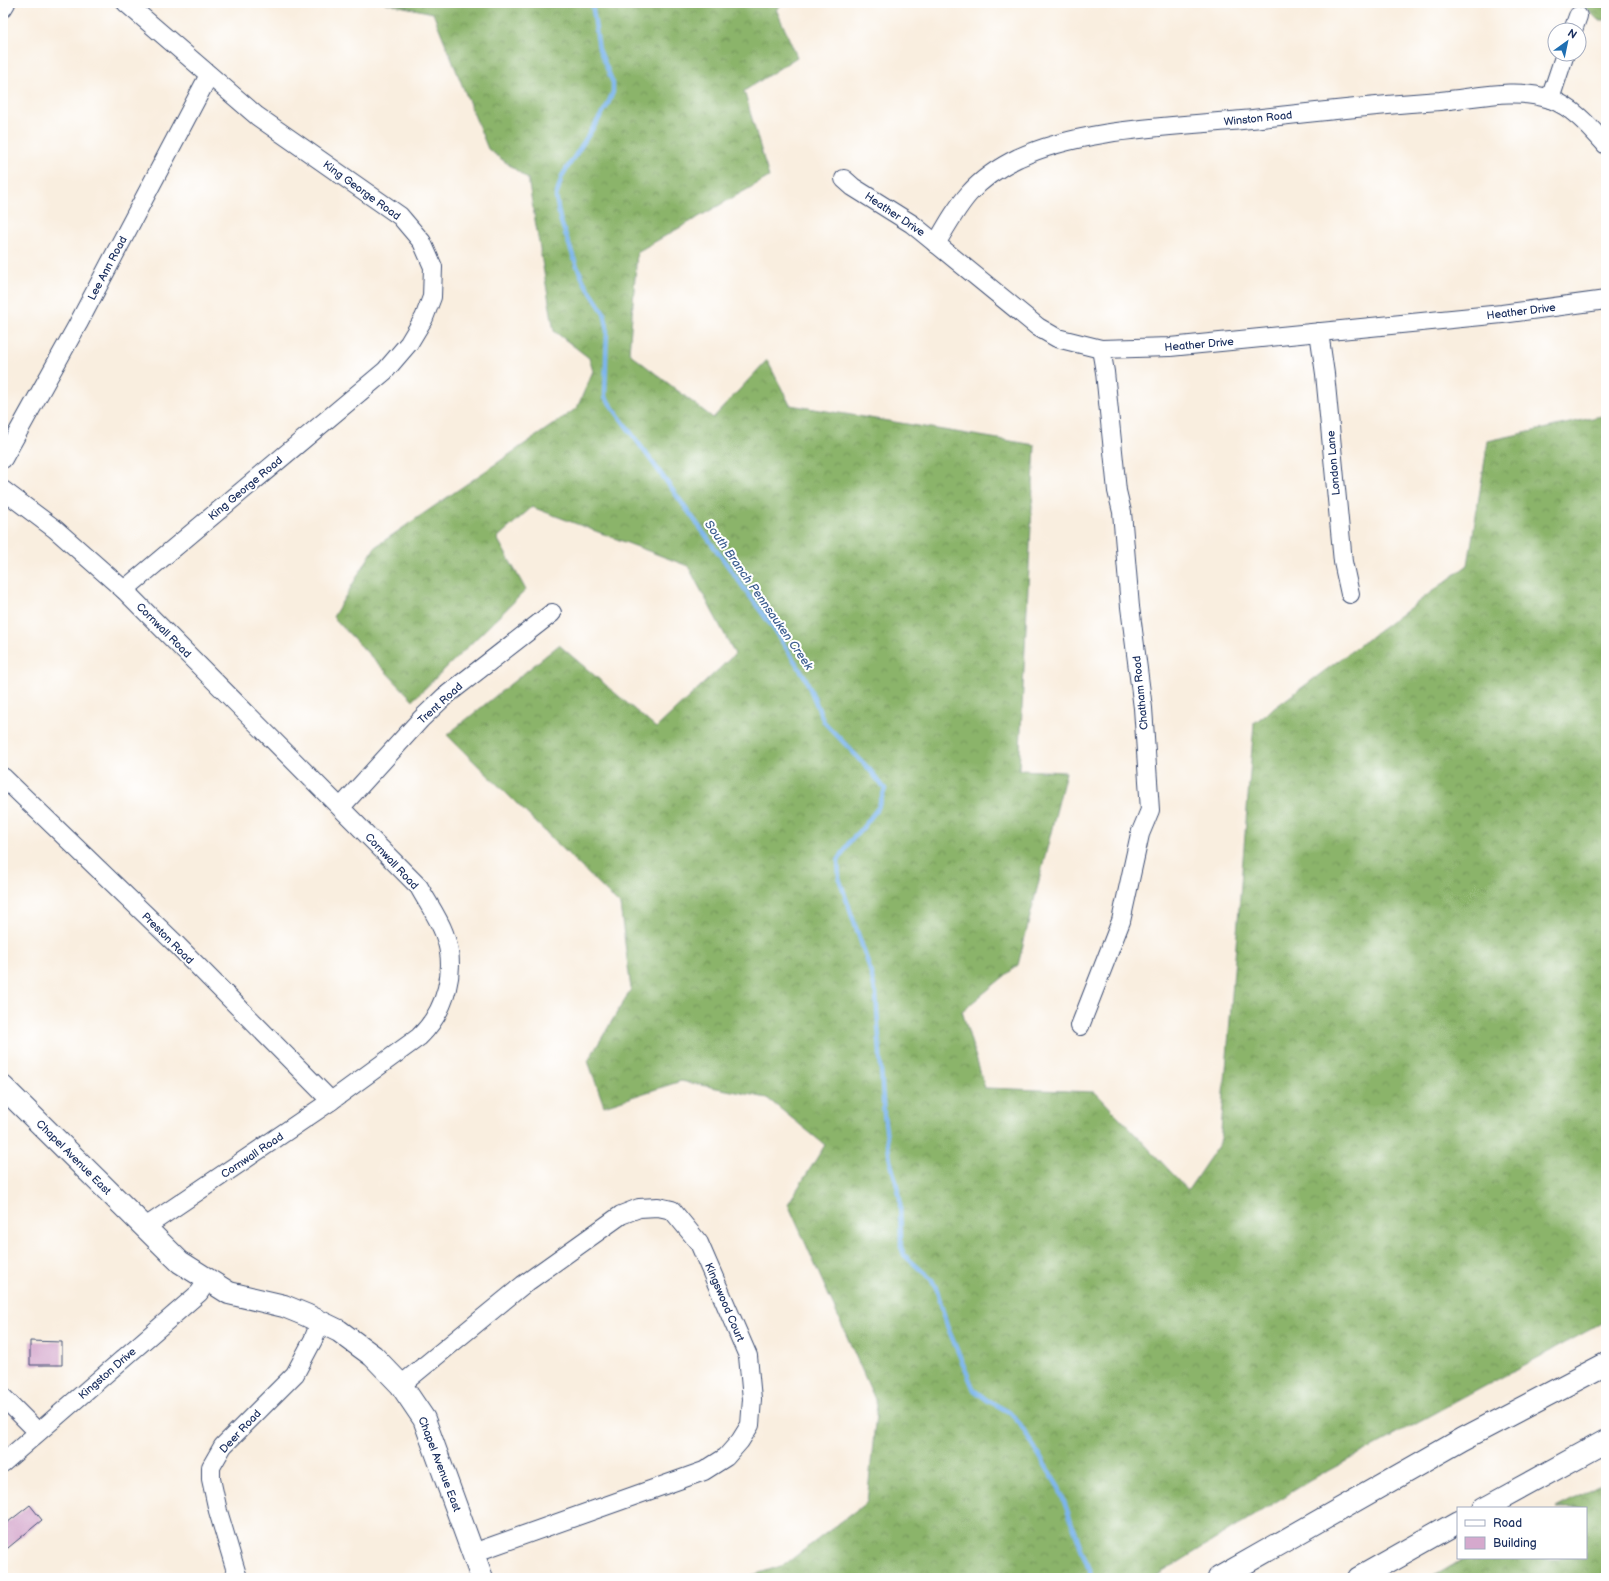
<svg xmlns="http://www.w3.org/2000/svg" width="1609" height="1581" font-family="'Balsamiq Sans',sans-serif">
<defs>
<pattern id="forest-crowns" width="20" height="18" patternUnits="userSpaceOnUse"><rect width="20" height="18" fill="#8bb46a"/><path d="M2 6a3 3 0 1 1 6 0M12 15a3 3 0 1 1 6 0" fill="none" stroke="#71935a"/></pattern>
</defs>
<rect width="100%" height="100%" fill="#fff"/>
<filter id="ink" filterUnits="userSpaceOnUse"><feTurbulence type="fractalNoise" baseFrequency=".025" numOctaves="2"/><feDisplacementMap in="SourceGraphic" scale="8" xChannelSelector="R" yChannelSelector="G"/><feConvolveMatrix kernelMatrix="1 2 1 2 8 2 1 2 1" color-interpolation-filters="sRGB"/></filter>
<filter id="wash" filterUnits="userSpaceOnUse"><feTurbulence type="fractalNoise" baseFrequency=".012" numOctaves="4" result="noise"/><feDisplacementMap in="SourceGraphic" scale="16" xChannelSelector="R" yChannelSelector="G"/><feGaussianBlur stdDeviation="0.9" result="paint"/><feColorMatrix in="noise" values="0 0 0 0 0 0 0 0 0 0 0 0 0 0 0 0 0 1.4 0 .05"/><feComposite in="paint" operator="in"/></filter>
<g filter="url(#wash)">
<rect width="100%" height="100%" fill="#f9eedf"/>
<g fill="url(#forest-crowns)" stroke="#537264">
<path d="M 385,3 L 786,3 L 776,9 L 797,57 L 744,91 L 769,177 L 637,252 L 629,353 L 713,418 L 767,360 L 790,405 L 1035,445 L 1019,770 L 1066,772 L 1018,965 L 962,1011 L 985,1088 L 1095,1092 L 1188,1190 L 1220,1143 L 1254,723 L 1468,565 L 1488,441 L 1606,415 L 1606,1321 L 1311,1480 L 1153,1578 L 744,1578 L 784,1565 L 867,1502 L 877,1404 L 788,1204 L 825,1145 L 767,1098 L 681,1081 L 604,1106 L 588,1061 L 631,989 L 620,905 L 447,735 L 559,645 L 656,728 L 735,654 L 688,566 L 532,507 L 497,538 L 526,590 L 413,700 L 333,617 L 375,547 L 577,408 L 593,371 L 589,358 L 554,331 L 528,179 L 488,149 L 433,13 Z"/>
<path d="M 1581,3 L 1606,3 L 1606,20 L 1598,20 Z"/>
<path d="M 1606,1482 L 1606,1578 L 1431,1578 L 1465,1558 L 1586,1558 L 1586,1508 L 1556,1508 Z"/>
</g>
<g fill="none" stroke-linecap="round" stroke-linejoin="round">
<path stroke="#7bb5ec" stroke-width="4.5" d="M 592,3 L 599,49 L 613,83 L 613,92 L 607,106 L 562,176 L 556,197 L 560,219 L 576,264 L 584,282 L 604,313 L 607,326 L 605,397 L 773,628 L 805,677 L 824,722 L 869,769 L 885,789 L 878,808 L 861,830 L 850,841 L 838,861 L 839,878 L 869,966 L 876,994 L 884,1115 L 890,1160 L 900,1197 L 901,1247 L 904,1255 L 932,1280 L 937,1290 L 947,1326 L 974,1390 L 987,1400 L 1009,1412 L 1020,1424 L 1059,1488 L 1092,1578"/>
</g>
<g id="blocks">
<g fill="#d5a9cd">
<path d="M 30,1341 L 62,1342 L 62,1365 L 30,1365 Z"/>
<path d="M 30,1505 L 42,1520 L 3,1552 L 3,1526 Z"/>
</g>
</g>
</g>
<g filter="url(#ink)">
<use href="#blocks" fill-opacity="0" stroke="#3c4c71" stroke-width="1"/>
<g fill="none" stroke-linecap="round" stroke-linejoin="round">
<defs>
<g id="minor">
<path d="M 3,8 L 6,3"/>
<path d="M 1573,30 L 1578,16"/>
<path d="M 1550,99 L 1565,54"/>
<path d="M 844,179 L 853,187 L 912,224 L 1038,327 L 1057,338 L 1101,349 L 1170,347 L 1502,314 L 1606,300"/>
<path d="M 936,244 C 960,202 973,180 1018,158 C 1083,128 1171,127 1242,120 C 1308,113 1374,105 1440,101 C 1476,98 1514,87 1550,99 C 1573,107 1590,127 1606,145"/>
<path d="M 1319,332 L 1325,374 L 1343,562 L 1350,594"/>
<path d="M 3,459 L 78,324 L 209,75"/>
<path d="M 3,490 L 55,529 L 124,590 L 419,887 C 427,902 438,917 444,933 C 458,969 446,1011 419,1037 L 331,1101 L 144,1228"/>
<path d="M 124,590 L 385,371 L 409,343 L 424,318 L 432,297 L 433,267 L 422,242 L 400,216 L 257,116 L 126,3"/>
<path d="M 3,777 L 178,946 L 331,1101"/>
<path d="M 341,807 L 421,719 L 444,697 L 552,613"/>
<path d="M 1080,1026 L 1121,921 L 1140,834 L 1150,810 L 1143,708 L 1130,607 L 1122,512 L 1117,491 L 1105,372 L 1101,349"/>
<path d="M 401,1385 L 523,1285 L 621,1215 L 639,1208 L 658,1207 L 672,1210 L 699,1243 L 748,1356 L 752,1399 L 750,1425 L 740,1441 L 726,1457 L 704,1471 L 473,1553"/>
<path d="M 3,1397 L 38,1432"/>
<path d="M 3,1463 L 199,1293 L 207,1281"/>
<path d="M 238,1578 L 218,1511 L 211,1479 L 211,1467 L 223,1446 L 295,1374 L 313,1340 L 320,1322"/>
</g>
<path id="tertiary" d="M 3,1087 L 180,1262 L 229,1293 L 284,1306 L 306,1315 L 339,1331 L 373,1356 L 401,1385 L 424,1419 L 482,1578"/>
<g id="motorway">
<path d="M 1484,1508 L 1606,1441"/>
<path d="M 1219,1578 L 1463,1439 L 1606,1364"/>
<path d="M 1359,1578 L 1458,1522"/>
</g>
</defs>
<use href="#minor" stroke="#3c4c71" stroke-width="20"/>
<use href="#tertiary" stroke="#3c4c71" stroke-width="24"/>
<use href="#motorway" stroke="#3c4c71" stroke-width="24"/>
<use href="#minor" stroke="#fff" stroke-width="18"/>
<use href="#tertiary" stroke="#fff" stroke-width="22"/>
<use href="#motorway" stroke="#fff" stroke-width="22"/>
</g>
</g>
<g text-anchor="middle" stroke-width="4" stroke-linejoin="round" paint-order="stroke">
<g font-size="11" fill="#1b2f5e" stroke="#fff">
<text transform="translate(1258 118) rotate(-6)" y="4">Winston Road</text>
<text transform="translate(362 190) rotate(36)" y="4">King George Road</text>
<text transform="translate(895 214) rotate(34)" y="4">Heather Drive</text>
<text transform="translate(107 268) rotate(-62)" y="4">Lee Ann Road</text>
<text transform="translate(1521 311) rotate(-7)" y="4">Heather Drive</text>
<text transform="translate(1199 344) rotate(-5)" y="4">Heather Drive</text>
<text transform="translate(1333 463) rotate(-95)" y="4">London Lane</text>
<text transform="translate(245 488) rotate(-40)" y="4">King George Road</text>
<text transform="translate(164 630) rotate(45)" y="4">Cornwall Road</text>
<text transform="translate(1140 693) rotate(-96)" y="4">Chatham Road</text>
<text transform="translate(440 703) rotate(-42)" y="4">Trent Road</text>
<text transform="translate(392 861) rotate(47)" y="4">Cornwall Road</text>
<text transform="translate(168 938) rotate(45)" y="4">Preston Road</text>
<text transform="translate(252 1155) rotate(-34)" y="4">Cornwall Road</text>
<text transform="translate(74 1157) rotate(45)" y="4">Chapel Avenue East</text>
<text transform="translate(725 1302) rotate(67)" y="4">Kingswood Court</text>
<text transform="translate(107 1373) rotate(-41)" y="4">Kingston Drive</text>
<text transform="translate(240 1431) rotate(-47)" y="4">Deer Road</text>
<text transform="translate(440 1464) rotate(69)" y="4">Chapel Avenue East</text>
</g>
<g font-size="12" font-style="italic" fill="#3d5e90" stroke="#fff">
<text transform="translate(759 595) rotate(55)" y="4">South Branch Pennsauken Creek</text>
</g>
</g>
<rect width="1609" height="1581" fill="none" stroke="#fff" stroke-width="16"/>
<rect x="1457" y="1507" width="130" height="52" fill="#ffffff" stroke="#a4acbf"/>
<rect x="1465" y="1520" width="20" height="6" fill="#ffffff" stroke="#a4acbf"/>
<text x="1493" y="1527" font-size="12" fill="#1b2f5e">Road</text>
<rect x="1465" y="1537" width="20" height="12" fill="#d5a9cd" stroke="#a4acbf"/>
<text x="1493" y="1547" font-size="12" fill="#1b2f5e">Building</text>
<g transform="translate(1567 42) rotate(33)"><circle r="19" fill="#ffffff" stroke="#a4acbf"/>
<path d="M0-3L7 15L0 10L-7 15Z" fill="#1f6fb2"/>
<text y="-6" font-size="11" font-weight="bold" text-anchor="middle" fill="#1b2f5e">N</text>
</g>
</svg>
